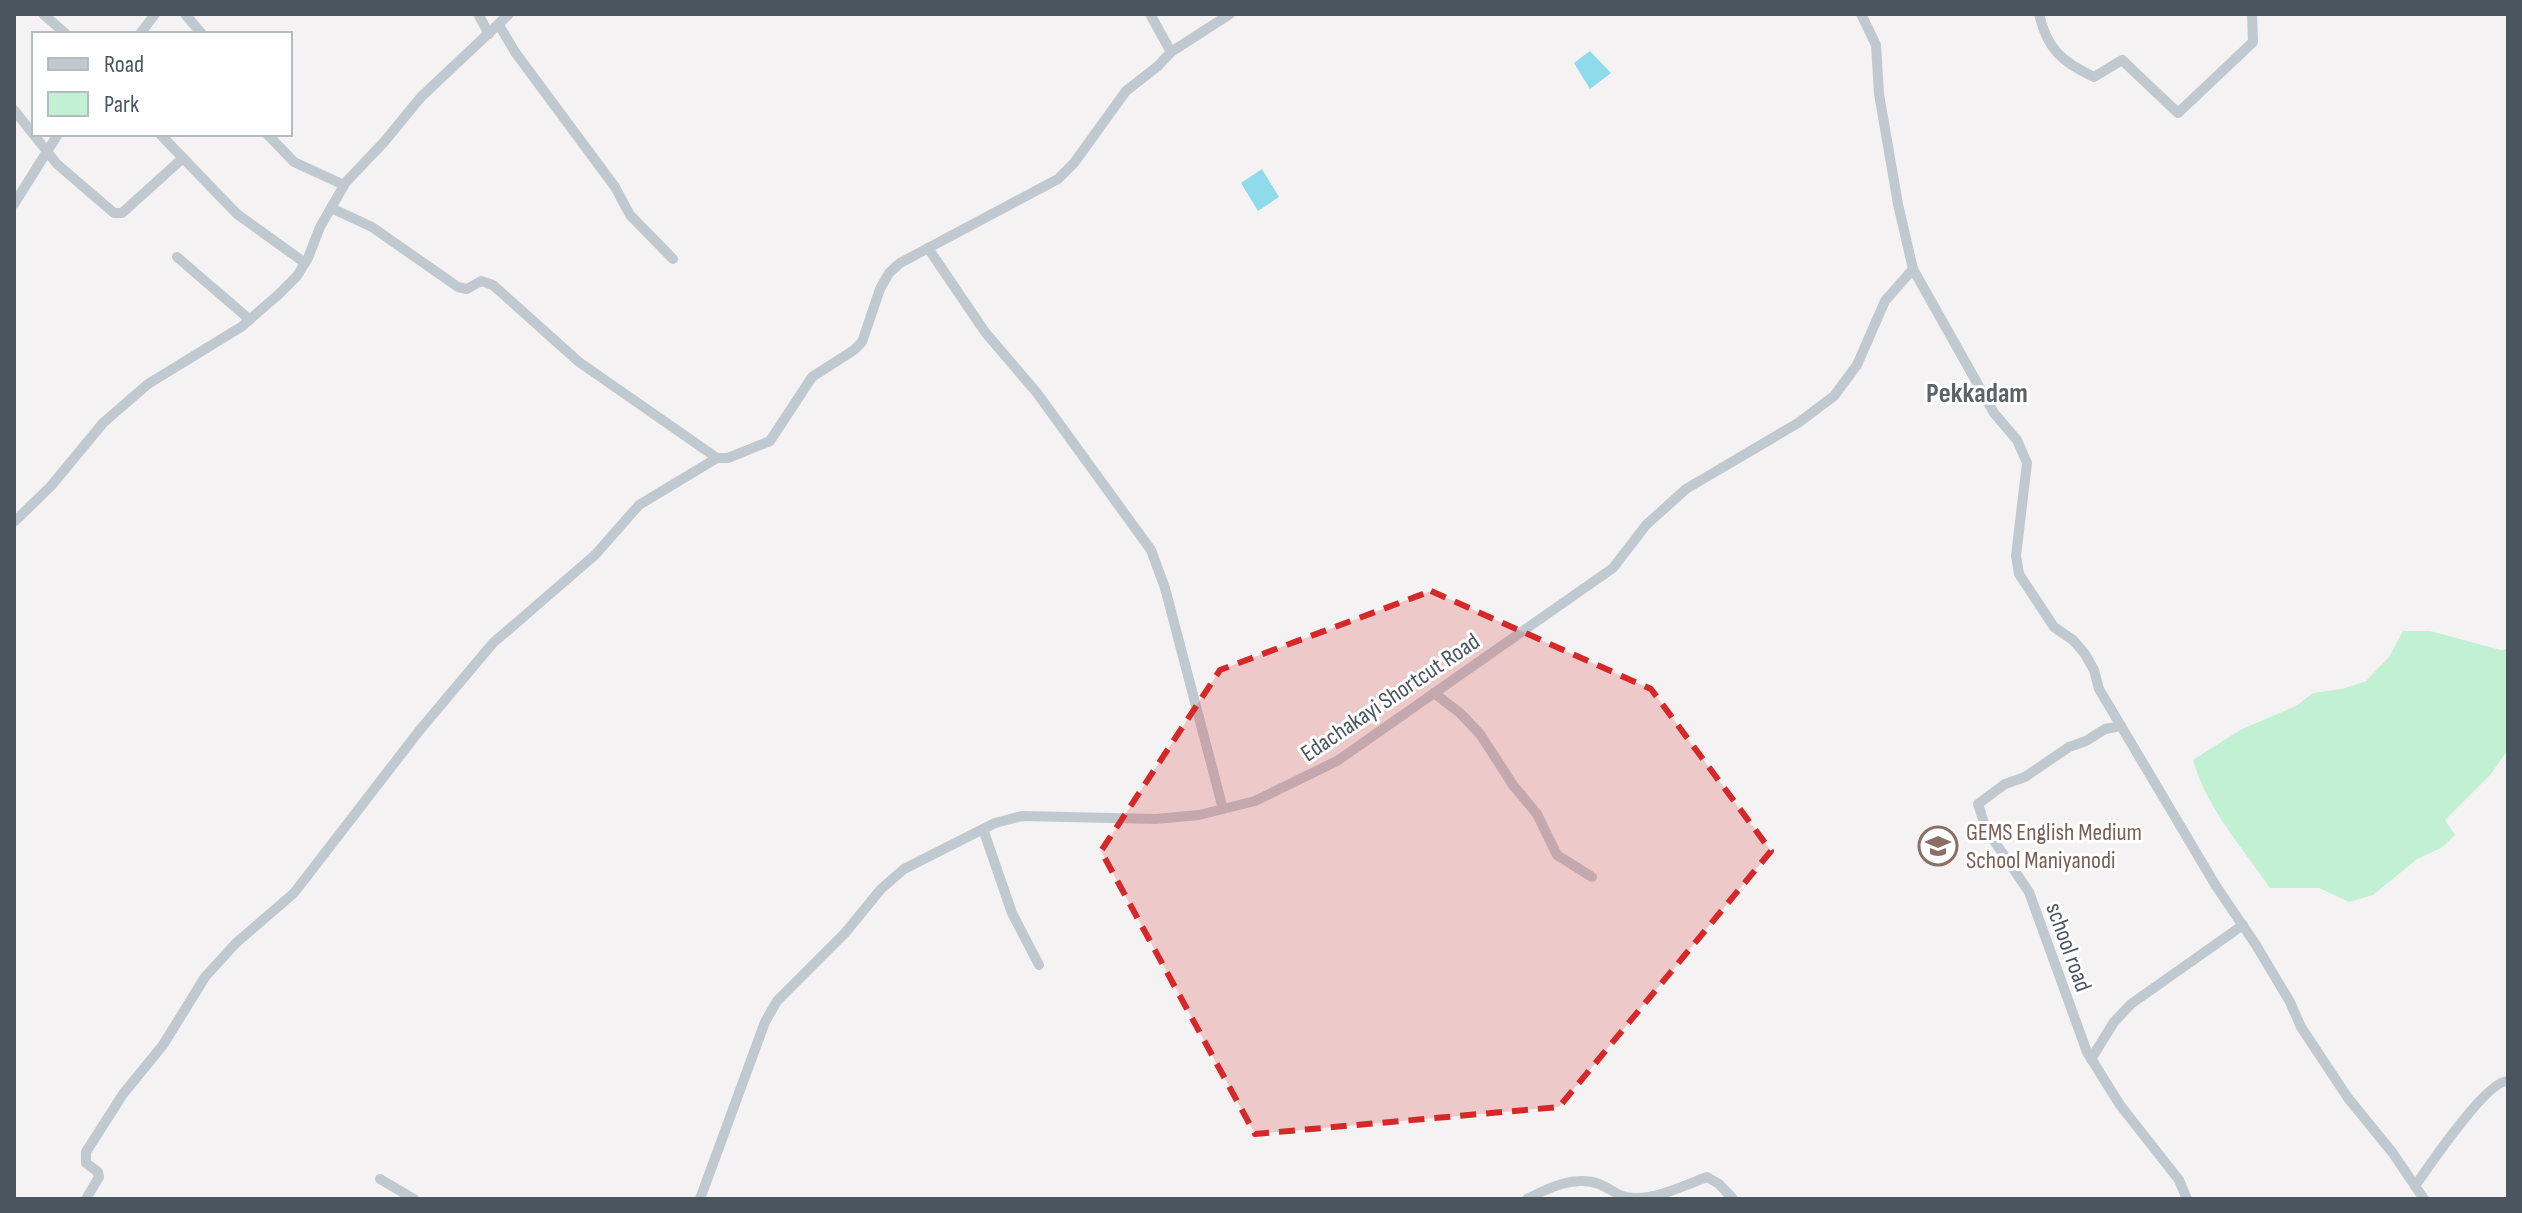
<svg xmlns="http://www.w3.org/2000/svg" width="2522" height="1213" font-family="'Sofia Sans Condensed',sans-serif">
<rect width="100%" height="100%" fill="#f4f2f2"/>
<path fill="#c2f0d2" d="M 2403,631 L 2430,631 L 2501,650 L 2508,649 L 2508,750 L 2490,775 L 2445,820 L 2455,835 L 2441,848 L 2417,859 L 2373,895 L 2349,902 L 2319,888 L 2270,888 C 2242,847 2207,809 2193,760 L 2240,730 L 2296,706 L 2313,693 L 2342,689 L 2366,681 L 2389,657 Z"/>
<g fill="#8fdbec">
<path d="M 1590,51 L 1611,73 L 1590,89 L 1574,63 Z"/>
<path d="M 1262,169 L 1279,197 L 1258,211 L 1241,183 Z"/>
</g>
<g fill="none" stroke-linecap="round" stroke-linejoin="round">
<g stroke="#c0c9d0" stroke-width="10">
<path d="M 43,14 L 66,34"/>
<path d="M 185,14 L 202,34"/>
<path d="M 478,14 L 489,34"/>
<path d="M 1150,14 L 1171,52"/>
<path d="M 1861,14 L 1876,45 L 1879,94 L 1898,204 L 1913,269 L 1994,413 L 2017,440 L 2027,463 L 2016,556 L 2019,574 L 2054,627 L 2073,640 L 2085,654 L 2094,670 L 2099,689 L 2216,886 L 2256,945 L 2290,1002 L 2301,1027 L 2348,1098 L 2392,1152 L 2424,1199"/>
<path d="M 2039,14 C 2047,49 2062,62 2094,77 L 2122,60 L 2178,113 L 2253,42 L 2252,14"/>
<path d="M 499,25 L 515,52 L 615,187 L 630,215 L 673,259"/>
<path d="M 140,34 L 155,14"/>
<path d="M 14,110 L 57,164 L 114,213 L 122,213 L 183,158 L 237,214 L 305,263"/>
<path d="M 160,134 L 183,158"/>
<path d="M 267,134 L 294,162 L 344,185"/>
<path d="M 14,204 L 58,134"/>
<path d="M 331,208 L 372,227 L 458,287 L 467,289 L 481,281 L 493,285 L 579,362 L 717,458"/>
<path d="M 928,248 L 985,332 L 1037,393 L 1151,550 L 1165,588 L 1223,809"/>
<path d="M 177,257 L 249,319"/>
<path d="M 14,522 L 51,486 L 103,423 L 148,384 L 241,327 L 278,295 L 297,276 L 308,258 L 320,227 L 346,182 L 384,142 L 421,97 L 509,14"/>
<path d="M 1434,693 L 1460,713 L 1480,734 L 1513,785 L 1537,814 L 1557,855 L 1592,877"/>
<path d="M 2121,726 L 2105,729 L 2086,741 L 2069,747 L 2025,777 L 2005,784 L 1978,804 L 1986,829 L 2029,892 L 2087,1052 L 2120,1105 L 2179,1180 L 2187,1199"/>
<path d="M 983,829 L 1012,913 L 1039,965"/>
<path d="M 2091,1059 L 2114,1022 L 2131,1004 L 2243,925"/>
<path d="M 380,1179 L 414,1199"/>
<path d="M 2415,1186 C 2429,1166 2487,1080 2508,1081"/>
<path d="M 86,1199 L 99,1177 L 98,1172 L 86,1163 L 86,1152 L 123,1094 L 163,1045 L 205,977 L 236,943 L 294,893 L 419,731 L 493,643 L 595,555 L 639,505 L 717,458 L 728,458 L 770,441 L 812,377 L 854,350 L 862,342 L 880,289 L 889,273 L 900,263 L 1058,179 L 1074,163 L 1126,91 L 1158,66 L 1171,52 L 1230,14"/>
<path d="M 700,1199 L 765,1022 L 777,1001 L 845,933 L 881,889 L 904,869 L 995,823 L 1022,816 L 1156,819 L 1199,815 L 1255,801 L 1337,761 L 1613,568 L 1646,525 L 1686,489 L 1798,423 L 1834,396 L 1857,365 L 1885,301 L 1913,269"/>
<path d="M 1527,1199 C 1548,1188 1575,1175 1599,1184 C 1612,1189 1619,1198 1634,1198 C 1657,1199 1685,1185 1707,1177 L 1719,1184 L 1733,1199"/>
</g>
</g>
<path fill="#d62828" fill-opacity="0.2" stroke="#d62828" stroke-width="6" stroke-dasharray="16 10" stroke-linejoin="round" d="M 1431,591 L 1651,689 L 1771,851 L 1559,1107 L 1255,1134 L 1101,851 L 1220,670 Z"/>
<defs>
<symbol id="school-ring" viewBox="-11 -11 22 22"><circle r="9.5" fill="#fff" stroke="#8d6e63" stroke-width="1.5"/><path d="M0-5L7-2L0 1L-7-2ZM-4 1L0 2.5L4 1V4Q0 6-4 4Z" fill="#8d6e63"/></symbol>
</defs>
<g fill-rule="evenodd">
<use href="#school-ring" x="1916" y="824" width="44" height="44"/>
</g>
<g text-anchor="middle" stroke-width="6" stroke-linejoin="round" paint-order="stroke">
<g font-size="24" fill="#49555f" stroke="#fff">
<text transform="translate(1390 697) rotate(-34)" y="8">Edachakayi Shortcut Road</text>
<text transform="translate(2069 947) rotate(70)" y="8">school road</text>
</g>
<g font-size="24" fill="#785e54" stroke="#fff" text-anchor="start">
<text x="1966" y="840">GEMS English Medium<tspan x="1966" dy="28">School Maniyanodi</tspan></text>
</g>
<g font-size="28" font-weight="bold" fill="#5e6266" stroke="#fff">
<text x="1977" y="402">Pekkadam</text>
</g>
</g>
<rect width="2522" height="1213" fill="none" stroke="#49555f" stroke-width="32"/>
<rect x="32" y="32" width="260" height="104" fill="#ffffff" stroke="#b6bbbf" stroke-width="2"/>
<rect x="48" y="58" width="40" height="12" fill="#c0c9d0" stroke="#b6bbbf" stroke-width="2"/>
<text x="104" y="72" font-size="24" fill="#49555f">Road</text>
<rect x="48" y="92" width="40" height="24" fill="#c2f0d2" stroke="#b6bbbf" stroke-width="2"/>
<text x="104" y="112" font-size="24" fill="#49555f">Park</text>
</svg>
